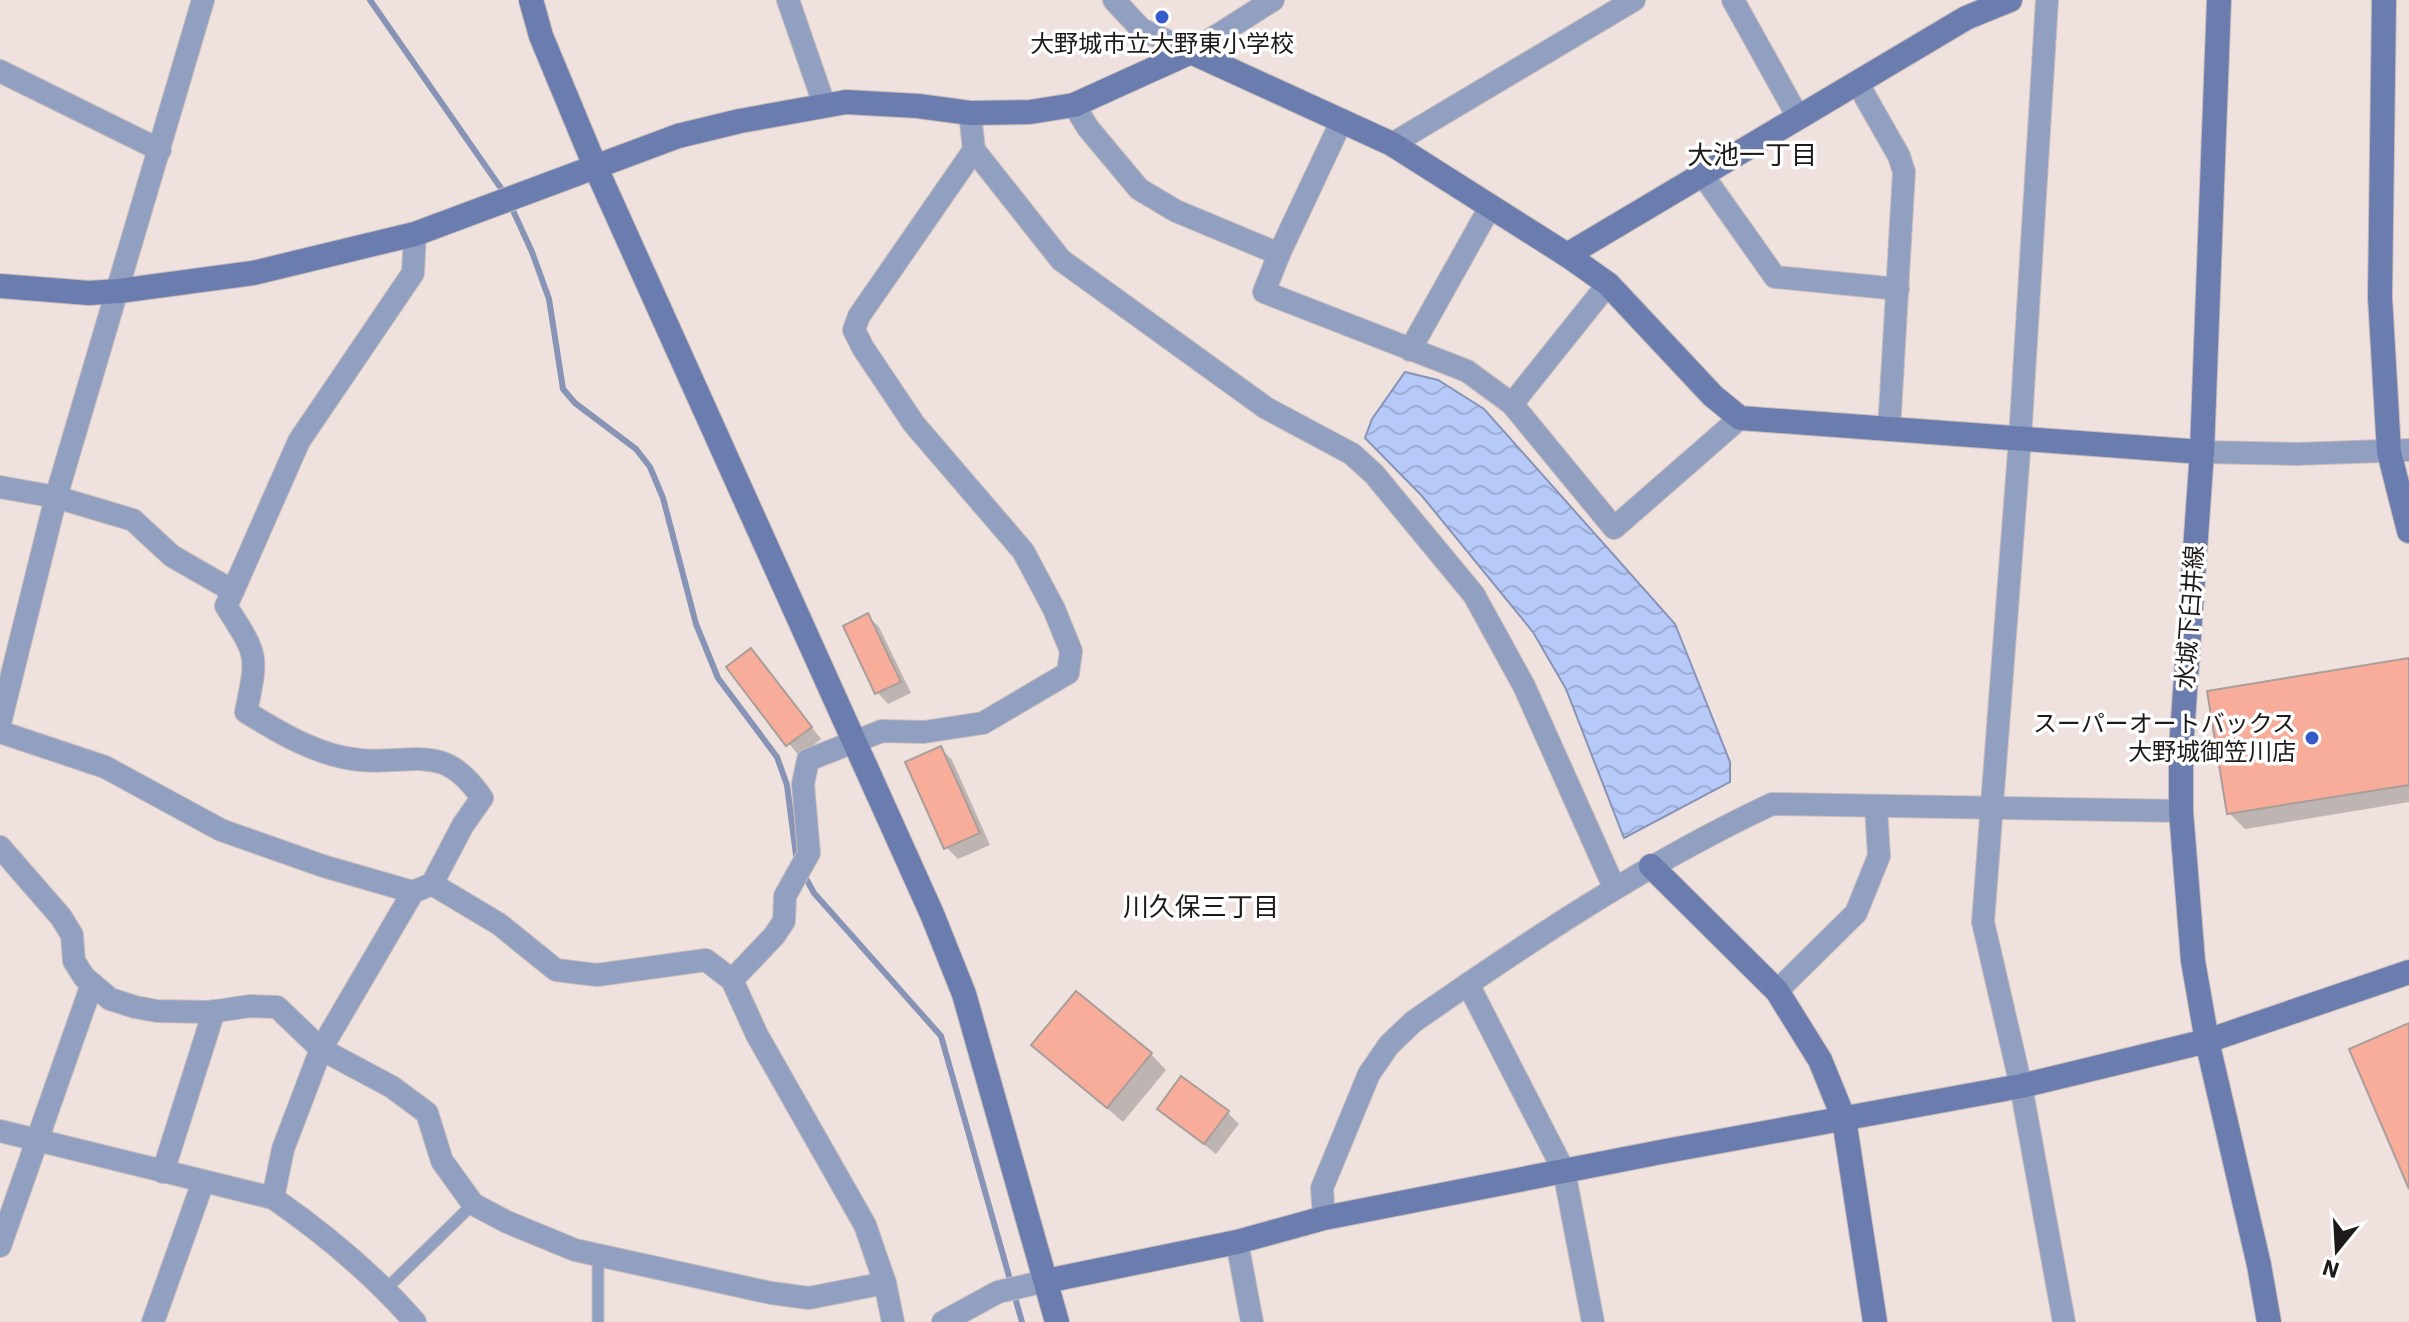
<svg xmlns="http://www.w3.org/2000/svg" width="2409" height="1322" font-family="'IBM Plex Sans','Noto Sans JP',sans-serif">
<defs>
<pattern id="water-waves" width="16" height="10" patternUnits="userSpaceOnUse" patternTransform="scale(2)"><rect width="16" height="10" fill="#b6c9f8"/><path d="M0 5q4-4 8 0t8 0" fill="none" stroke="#9cacd4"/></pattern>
</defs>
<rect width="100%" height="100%" fill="#eee1de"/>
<path fill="url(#water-waves)" stroke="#8894b5" stroke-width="2" d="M 1405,372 L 1438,380 L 1484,409 L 1675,624 L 1730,762 L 1730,782 L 1624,838 L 1566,689 L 1533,632 L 1422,496 L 1365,438 L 1372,419 Z"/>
<g fill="#0003">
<path d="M 867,616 L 879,627 L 911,693 L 888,704 L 877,692 Z"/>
<path d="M 751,651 L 821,739 L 799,756 L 729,667 Z"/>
<path d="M 2409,660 L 2409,802 L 2245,829 L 2229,813 Z"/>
<path d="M 941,749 L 952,760 L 990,845 L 958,859 L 946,847 Z"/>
<path d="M 1033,1045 L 1151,1054 L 1166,1070 L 1123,1122 Z"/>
<path d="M 1159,1109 L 1227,1112 L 1239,1124 L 1216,1154 Z"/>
</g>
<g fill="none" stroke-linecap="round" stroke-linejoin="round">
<g stroke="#8894b5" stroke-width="6">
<path d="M 370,0 L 505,194"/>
<path d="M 510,204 L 532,252 L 549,299 L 563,389 L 575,403 L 636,449 L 650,467 L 663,498 L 696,624 L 718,678 L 777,757 L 787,785 L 797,863"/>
<path d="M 803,873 L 814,893 L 941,1036 L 1022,1322"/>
</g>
</g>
<g fill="#f8ad9b" stroke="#aa9e9b" stroke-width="2">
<path d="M 868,613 L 901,682 L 875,694 L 843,626 Z"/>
<path d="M 751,648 L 812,727 L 786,746 L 726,667 Z"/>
<path d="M 2409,658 L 2409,785 L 2227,814 L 2207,691 Z"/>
<path d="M 941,746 L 980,833 L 944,849 L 905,762 Z"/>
<path d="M 1076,991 L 1152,1053 L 1107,1108 L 1031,1045 Z"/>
<path d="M 2409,1023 L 2409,1189 L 2349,1049 Z"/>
<path d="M 1181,1076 L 1229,1111 L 1204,1144 L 1157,1109 Z"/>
</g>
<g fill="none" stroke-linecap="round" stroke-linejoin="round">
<defs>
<g id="lane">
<path d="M 598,1255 L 598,1322"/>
<path d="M 386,1289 L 473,1204"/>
</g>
<g id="street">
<path d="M 788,0 L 824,104"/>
<path d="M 1114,0 L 1141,29 L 1191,52 L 1273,0"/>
<path d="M 1733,0 L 1798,117"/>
<path d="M 2047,0 L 2020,439 L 1983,922 L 2021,1086 L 2064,1322"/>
<path d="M 0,71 L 160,150"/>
<path d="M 1858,84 L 1899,156 L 1904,172 L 1889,430"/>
<path d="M 1074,105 L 1088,128 L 1139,189 L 1176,211 L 1279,254 L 1264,292 L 1467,371 L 1512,404 L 1614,528 L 1740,418"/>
<path d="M 970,113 L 974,150 L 1061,260 L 1266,408 L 1352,454 L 1374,474 L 1474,595 L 1524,686 L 1614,887"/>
<path d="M 1392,144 L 1634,0"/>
<path d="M 1702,174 L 1775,277 L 1898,289"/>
<path d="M 1279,254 L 1342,120"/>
<path d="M 1410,350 L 1490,207"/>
<path d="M 1512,404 L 1608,284"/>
<path d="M 2202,452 L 2297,454 L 2409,450"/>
<path d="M 0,487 L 56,497 L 133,520 L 172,556 L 233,591 L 226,606 C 258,656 258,654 246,712 C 280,733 318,756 360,760 C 415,765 443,741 482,798 L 463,825 L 432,884 L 413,892 L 321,1049 L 283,1149 L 273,1198"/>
<path d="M 233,591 L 299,441 L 413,273 L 415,234"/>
<path d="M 0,723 L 56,497 L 203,0"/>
<path d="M 0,732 L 105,767 L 221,830 L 323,866 L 413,892"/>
<path d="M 0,847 L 61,917 L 72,935 L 74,961 L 84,977 L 110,999 L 135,1007 L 157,1011 L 210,1012 L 250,1006 L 277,1007 L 321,1049 L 392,1087 L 427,1113 L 442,1161 L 473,1204 L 507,1222 L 575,1250 L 771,1293 L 809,1298 L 885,1283"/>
<path d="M 432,884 L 499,924 L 556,970 L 597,975 L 706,960 L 732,980 L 757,1035 L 865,1225 L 885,1283 L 893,1322"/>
<path d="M 732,980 L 774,936 L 784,921 L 785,896 L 809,853 L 803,784 L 808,760 L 882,731 L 924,732 L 983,723 L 1068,673 L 1071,651 L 1054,609 L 1023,551 L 914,424 L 863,348 L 854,330 L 859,316 L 974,150"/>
<path d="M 1468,984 L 1564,1171 L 1593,1322"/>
<path d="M 1777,991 L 1856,913 L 1879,856 L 1876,807"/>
<path d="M 0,1131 L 273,1198 C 325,1234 374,1275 415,1322"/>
<path d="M 163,1172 L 214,1011"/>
<path d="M 1324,1218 L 1322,1188 L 1369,1074 L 1389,1045 L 1413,1022 C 1528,942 1644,864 1772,804 L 2181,811"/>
<path d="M 1237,1242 L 1252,1322"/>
<path d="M 0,1246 L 92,984"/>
<path d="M 153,1322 L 203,1182"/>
<path d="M 943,1322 L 998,1292 L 1046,1281"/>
</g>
<g id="secondary">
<path d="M 531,0 L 541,36 L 595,166 L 932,914 L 964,994 L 1057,1322"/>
<path d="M 2219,0 L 2202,452 L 2181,748 L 2181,811 L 2193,961 L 2207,1041 L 2259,1265 L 2269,1322"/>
<path d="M 2384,0 L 2380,297 L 2389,452 L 2409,531"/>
<path d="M 1567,255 L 1966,18 L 2010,0"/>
<path d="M 0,286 L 89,293 L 119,291 L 253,273 L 415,234 L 678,136 L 740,121 L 846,102 L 918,106 L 970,113 L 1030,112 L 1074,105 L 1191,52 L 1392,144 L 1567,255 L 1608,284 L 1713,396 L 1740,418 L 2202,452"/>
<path d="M 1651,866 L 1777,991 L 1820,1060 L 1844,1119 L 1875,1322"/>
<path d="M 1046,1281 L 1237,1242 L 1324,1218 L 1666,1151 L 2021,1086 L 2207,1041 L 2409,972"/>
</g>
</defs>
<use href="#lane" stroke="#c9bdbb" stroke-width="13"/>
<use href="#street" stroke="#c9bdbb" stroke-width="24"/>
<use href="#secondary" stroke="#c9bdbb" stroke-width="26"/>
<use href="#lane" stroke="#91a0c1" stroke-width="11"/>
<use href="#street" stroke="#91a0c1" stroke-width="22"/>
<use href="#secondary" stroke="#6a7dae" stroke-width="24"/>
</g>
<g fill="#375acb" stroke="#fff" stroke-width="3">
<circle cx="1162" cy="17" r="8"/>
<circle cx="2312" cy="738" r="8"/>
</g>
<g text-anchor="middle" stroke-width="7" stroke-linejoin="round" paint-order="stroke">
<g font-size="24" fill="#1e1a19" stroke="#fff">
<text x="1162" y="52">大野城市立大野東小学校</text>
<text x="2296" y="732" text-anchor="end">スーパーオートバックス<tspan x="2296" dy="28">大野城御笠川店</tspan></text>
</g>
<g font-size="24" fill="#1e1a19" stroke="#fff">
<text transform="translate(2190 617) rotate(-86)" y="8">水城下臼井線</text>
</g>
<g font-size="26" fill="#1e1a19" stroke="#fff">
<text x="1752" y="164">大池一丁目</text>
<text x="1201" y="916">川久保三丁目</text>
</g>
</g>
<g transform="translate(2337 1250) rotate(198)" stroke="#ffffff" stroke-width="6" paint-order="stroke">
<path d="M0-6L14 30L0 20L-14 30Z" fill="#1e1a19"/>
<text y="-12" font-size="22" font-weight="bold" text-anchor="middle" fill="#1e1a19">N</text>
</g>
</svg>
